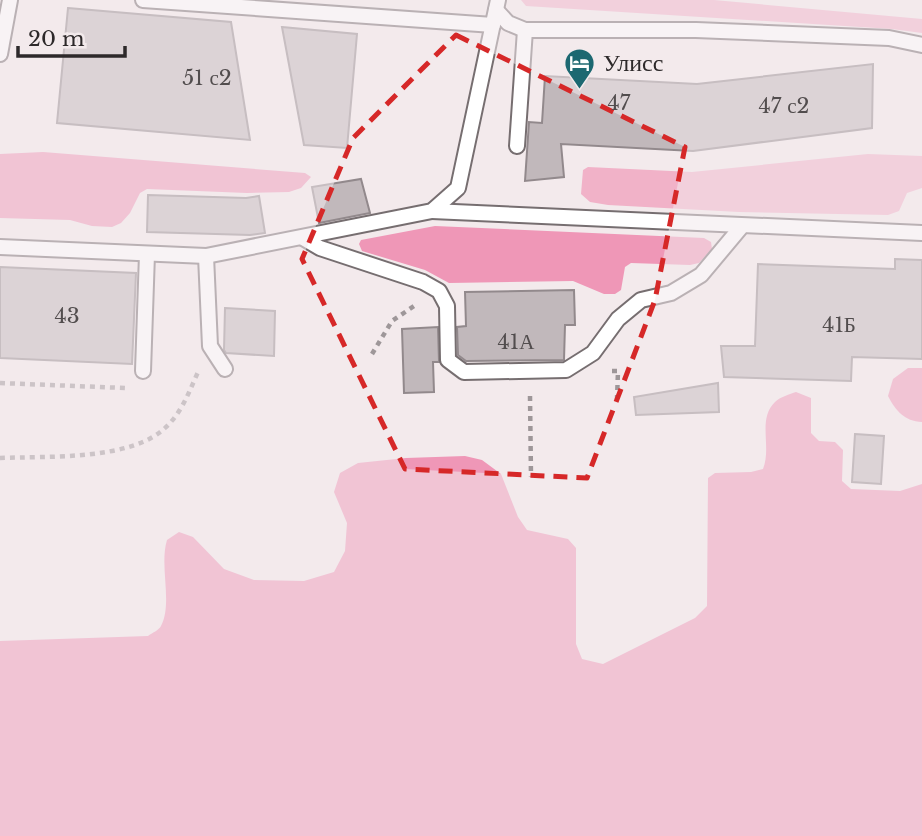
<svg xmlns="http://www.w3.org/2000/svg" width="922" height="836" font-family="'Libre Baskerville',serif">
<rect width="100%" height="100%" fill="#f3eaec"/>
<g fill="#f1b2c8">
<path d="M 521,0 L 714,0 L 922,19 L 922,33 L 892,29 L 526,6 Z"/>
<path d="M 868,154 L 922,156 L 922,188 L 907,193 L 899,211 L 888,215 L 739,212 L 608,205 L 590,202 L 581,194 L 583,170 L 588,167 L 692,172 Z"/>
</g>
<g fill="#ef97b7">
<path d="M 43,152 L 305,173 L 311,177 L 301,188 L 289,192 L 247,193 L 147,189 L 140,193 L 130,213 L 121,223 L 112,227 L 92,226 L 70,220 L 0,218 L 0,154 Z"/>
<path d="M 435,226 L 704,238 L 711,242 L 712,249 L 699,263 L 690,265 L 631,263 L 625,267 L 621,290 L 615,294 L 604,294 L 573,281 L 449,283 L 425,270 L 362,251 L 359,244 L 361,240 Z"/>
<path d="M 908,368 L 922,368 L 922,422 C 904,421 896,411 888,396 L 893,379 Z"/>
<path d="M 796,392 L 811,398 L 811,433 L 819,441 L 835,442 L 843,450 L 842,481 L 851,489 L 900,491 L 922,484 L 922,836 L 0,836 L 0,641 L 148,636 C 152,633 159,630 161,626 C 173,603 159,566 167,540 L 179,532 L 193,537 L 224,569 L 254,580 L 304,581 L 334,572 L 345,551 L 347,523 L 334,492 L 340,473 L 358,463 L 406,458 L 465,456 L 482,460 L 501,474 L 518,517 L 527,530 L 568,539 L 576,548 L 576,644 L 582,659 L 603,664 L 695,618 L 707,606 L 708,478 L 715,473 L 751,472 L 763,469 C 772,447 757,419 775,402 C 780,397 790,394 796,392 Z"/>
</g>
<g fill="#c1b8bb" stroke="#92898c" stroke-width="2">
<path d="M 68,8 L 231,22 L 250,140 L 57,123 Z"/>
<path d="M 282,27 L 357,34 L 347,148 L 304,145 Z"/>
<path d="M 873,64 L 872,128 L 693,151 L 561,144 L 564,177 L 525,181 L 529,122 L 542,123 L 545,76 L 697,84 Z"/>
<path d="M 361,179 L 370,213 L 319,223 L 312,187 Z"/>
<path d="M 148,195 L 246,198 L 259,196 L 265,233 L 250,235 L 147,232 Z"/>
<path d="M 895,259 L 922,260 L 922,359 L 852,357 L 851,381 L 724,377 L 721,346 L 755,346 L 758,264 L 895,269 Z"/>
<path d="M 0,267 L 136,273 L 132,364 L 0,358 Z"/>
<path d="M 574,290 L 575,325 L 565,325 L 564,360 L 466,361 L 458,355 L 457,327 L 466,326 L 465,292 Z"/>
<path d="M 225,308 L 275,311 L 274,356 L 226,353 L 224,350 Z"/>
<path d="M 438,327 L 439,362 L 433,362 L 434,392 L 404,393 L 402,329 Z"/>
<path d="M 718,383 L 719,412 L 636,415 L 634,397 Z"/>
<path d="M 855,434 L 884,436 L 881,484 L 852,482 Z"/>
</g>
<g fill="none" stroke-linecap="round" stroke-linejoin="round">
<defs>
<g id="service">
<path d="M 143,0 L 493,25"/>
<path d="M 496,10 L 508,23 L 525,30"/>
<path d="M 0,54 L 10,0"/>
<path d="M 517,146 L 525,30 L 696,30 L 889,38 L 922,45"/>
<path d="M 432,211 L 922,233"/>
<path d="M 303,238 L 320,248 L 423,282 L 439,291 L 447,306 L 448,360 L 464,372 L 566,370 L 593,353 L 618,319 L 641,300 L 671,293 L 701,275 L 742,226"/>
<path d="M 0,247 L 206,256 L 432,211 L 458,188 L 498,0"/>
<path d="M 206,256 L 210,346 L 225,369"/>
<path d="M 143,371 L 147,254"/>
</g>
</defs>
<use href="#service" stroke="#766e70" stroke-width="18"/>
<g stroke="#9e9799" stroke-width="4.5" stroke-dasharray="5 5" stroke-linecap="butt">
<path d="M 372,354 L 392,321 L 414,306"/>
<path d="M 612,371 L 618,371 L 617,399"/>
<path d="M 0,383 L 125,388"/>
<path d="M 530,396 L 531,477"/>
<path d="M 0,458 C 46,456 132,461 166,427 C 182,412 189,392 198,372"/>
</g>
<use href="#service" stroke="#fff" stroke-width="14"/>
</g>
<path d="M0 0H922V836H0ZM 456,35 L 685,147 L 655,300 L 587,478 L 405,469 L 302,259 L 353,138 Z" fill="#f3eaec" fill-opacity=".55" fill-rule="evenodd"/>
<path fill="none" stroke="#d62828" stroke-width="5" stroke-dasharray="14 9" stroke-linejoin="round" d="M 456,35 L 685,147 L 655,300 L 587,478 L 405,469 L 302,259 L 353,138 Z"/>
<defs>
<symbol id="hotel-pin" viewBox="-11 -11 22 30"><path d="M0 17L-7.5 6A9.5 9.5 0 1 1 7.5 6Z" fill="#1c6871" stroke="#f3eaec"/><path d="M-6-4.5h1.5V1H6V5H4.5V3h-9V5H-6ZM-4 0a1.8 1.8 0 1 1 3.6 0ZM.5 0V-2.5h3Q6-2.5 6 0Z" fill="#fff"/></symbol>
</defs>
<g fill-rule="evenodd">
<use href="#hotel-pin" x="562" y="46" width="35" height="47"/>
</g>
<g text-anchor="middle" stroke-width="6" stroke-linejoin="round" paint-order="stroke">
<g font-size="21" fill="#524d4e">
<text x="207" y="85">51 с2</text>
<text x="619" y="110">47</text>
<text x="784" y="113">47 с2</text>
<text x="67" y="323">43</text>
<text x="839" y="332">41Б</text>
<text x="516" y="349">41А</text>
</g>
<g font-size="24" fill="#2d292a" stroke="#f3eaec" text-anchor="start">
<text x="603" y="71">Улисс</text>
</g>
</g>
<path d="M18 46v10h107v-10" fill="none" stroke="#2d292a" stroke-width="3.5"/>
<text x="28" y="46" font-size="21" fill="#2d292a" stroke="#f3eaec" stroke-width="5" paint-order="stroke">20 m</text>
</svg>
